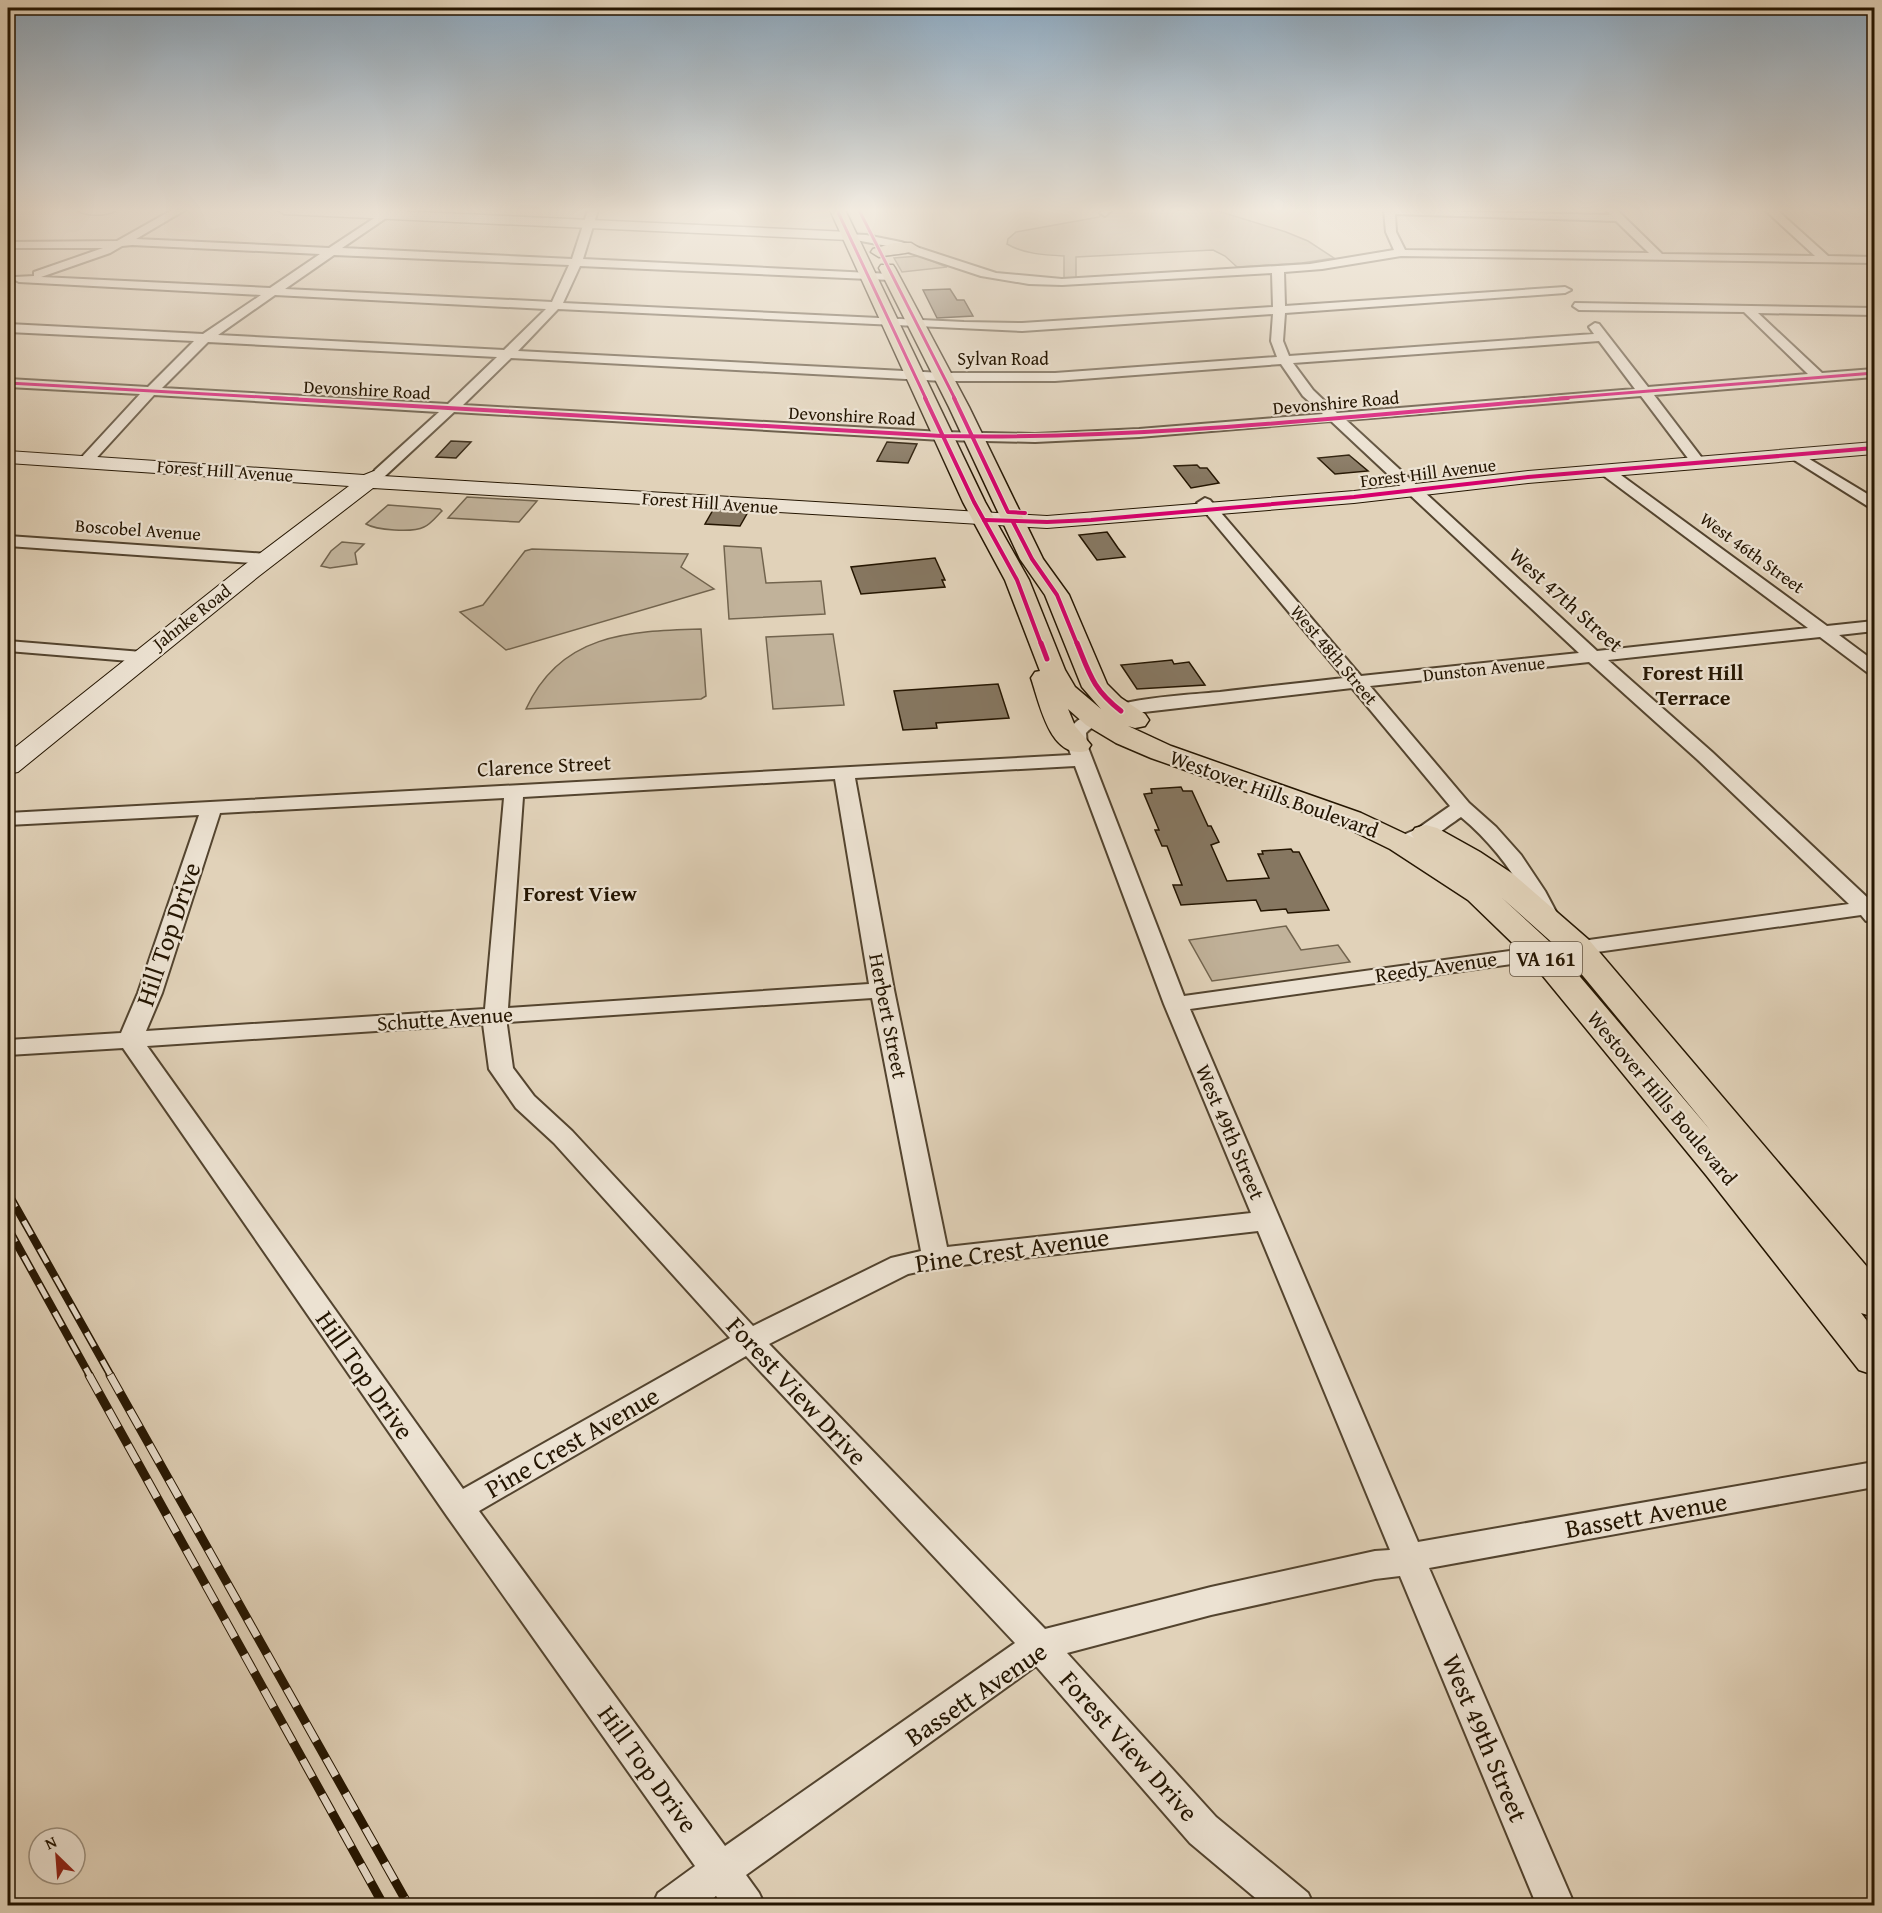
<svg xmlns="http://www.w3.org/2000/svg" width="1882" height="1913" font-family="'Gentium Book Plus',serif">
<rect width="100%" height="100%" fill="#e1d2b9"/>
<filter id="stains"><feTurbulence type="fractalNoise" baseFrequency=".00333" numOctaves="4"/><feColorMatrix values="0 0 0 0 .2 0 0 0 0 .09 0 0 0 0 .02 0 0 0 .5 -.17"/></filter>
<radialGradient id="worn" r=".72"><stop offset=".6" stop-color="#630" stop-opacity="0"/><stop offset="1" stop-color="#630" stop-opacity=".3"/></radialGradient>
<g fill="#c1b29a" stroke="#72644e" stroke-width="1.5">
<path d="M 1105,210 L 1215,210 L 1286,232 L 1308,241 L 1334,258 L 1302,263 L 1237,267 L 1225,256 L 1213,250 L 1076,257 L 1076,278 L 1064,278 L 1064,256 C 1044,255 1024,254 1007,244 L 1008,239 L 1016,232 L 1099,217 Z"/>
<path d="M 919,256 L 947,267 L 902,272 L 894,258 Z"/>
<path d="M 467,497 L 537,501 L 519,522 L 448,518 Z"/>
<path d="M 388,505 L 440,509 L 442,511 C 437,516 430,525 424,527 C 412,533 376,530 366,524 Z"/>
<path d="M 342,542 L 364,544 L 355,553 L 357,564 L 330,568 L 321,566 L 331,551 Z"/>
<path d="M 724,546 L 761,548 L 766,583 L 821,581 L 825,614 L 729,619 Z"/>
<path d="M 532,549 L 688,554 L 681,567 L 714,589 L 506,650 L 460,612 L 483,605 L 525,551 Z"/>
<path d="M 701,629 L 706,696 L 701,699 L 526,709 C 560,634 628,631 701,629 Z"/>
<path d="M 833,634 L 844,705 L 773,709 L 766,637 Z"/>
<path d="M 1286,926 L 1301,950 L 1338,945 L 1350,962 L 1212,981 L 1189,940 Z"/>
</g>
<g fill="#867761" stroke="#241501" stroke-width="1.5">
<path d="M 950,289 L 957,300 L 964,300 L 973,316 L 937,318 L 923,290 Z"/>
<path d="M 451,441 L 471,442 L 456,458 L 436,457 Z"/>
<path d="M 887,442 L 917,444 L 908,463 L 877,461 Z"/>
<path d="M 1349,455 L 1368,471 L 1335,474 L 1318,458 Z"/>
<path d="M 1197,465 L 1200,468 L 1207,468 L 1219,483 L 1191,488 L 1174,466 Z"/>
<path d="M 713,510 L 748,512 L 740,526 L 705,524 Z"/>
<path d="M 1107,532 L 1118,548 L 1125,557 L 1097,560 L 1079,535 Z"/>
<path d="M 935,558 L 945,580 L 942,580 L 945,587 L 861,594 L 851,567 Z"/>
<path d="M 1172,660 L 1174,664 L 1189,662 L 1205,685 L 1137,689 L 1121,665 Z"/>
<path d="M 998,684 L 1009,718 L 936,723 L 937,728 L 903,730 L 894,691 Z"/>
<path d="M 1181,787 L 1183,791 L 1192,791 L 1208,826 L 1211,826 L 1219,842 L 1211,845 L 1227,881 L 1269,878 L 1258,854 L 1263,854 L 1262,851 L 1291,849 L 1293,852 L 1299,852 L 1329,910 L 1288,913 L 1286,909 L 1261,911 L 1256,900 L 1181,905 L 1173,885 L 1182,885 L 1167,846 L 1162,846 L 1155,830 L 1159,830 L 1144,794 L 1152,793 L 1151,789 Z"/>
</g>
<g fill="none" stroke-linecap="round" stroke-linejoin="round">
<defs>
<g id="minor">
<path d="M 172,210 L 185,210 L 136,239 L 329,248 L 385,211 L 389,212 L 389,216 L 342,248 L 572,259 L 588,210 L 598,210 L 583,259 L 891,274 L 897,277 L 891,280 L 580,266 L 563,303 L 964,322 L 1022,323 L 1273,307 L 1272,273 L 1062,285 L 1029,284 L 981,276 L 893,247 L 845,238 L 845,234 L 866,235 L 901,242 L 996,273 L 1062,279 L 1310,264 L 1394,250 L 1386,232 L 1384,210 L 1610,215 L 1606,210 L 1617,210 L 1662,254 L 1815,256 L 1765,210 L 1777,210 L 1828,256 L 1874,257 L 1874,263 L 1401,256 L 1322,269 L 1284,272 L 1285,306 L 1565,287 L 1571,290 L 1565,293 L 1285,313 L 1283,341 L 1289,356 L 1594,334 L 1589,327 L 1595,323 L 1599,324 L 1648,387 L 1808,374 L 1744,312 L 1579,310 L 1573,306 L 1575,303 L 1874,308 L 1874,315 L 1758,313 L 1822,373 L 1874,369 L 1874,377 L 1654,395 L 1705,462 L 1698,466 L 1693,465 L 1641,396 L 1346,420 L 1597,651 L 1808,628 L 1600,473 L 1598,470 L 1605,466 L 1610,467 L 1827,626 L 1874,621 L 1874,631 L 1839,635 L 1874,661 L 1874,674 L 1868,673 L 1820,637 L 1608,660 L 1712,752 L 1871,901 L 1874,901 L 1874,922 L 1866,921 L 1861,915 L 1190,1009 L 1418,1542 L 1874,1462 L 1874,1487 L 1429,1568 L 1575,1906 L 1537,1906 L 1400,1576 L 1375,1579 L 1211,1615 L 1067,1653 L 1216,1817 L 1308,1893 L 1314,1906 L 1265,1906 L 1190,1843 L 1036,1666 L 746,1875 L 759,1893 L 765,1906 L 723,1906 L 716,1896 L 704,1906 L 652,1906 L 658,1893 L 695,1866 L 447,1516 L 123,1048 L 8,1055 L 8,1040 L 121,1033 L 138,993 L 199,815 L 8,825 L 8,813 L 1071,755 C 1066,742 1065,731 1076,722 C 1104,699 1184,695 1220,692 C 1261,687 1302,683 1344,678 L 1200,506 L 1197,503 L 1205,498 L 1210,500 L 1361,676 L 1579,653 L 1331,421 L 1139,437 L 1035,442 L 942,440 L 454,412 L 385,476 L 375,476 L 373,473 L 375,470 L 439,412 L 154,395 L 90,465 L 80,465 L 78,462 L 80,459 L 140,394 L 8,387 L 8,379 L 148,387 L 194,341 L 8,332 L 8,324 L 203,334 L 261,295 L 19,282 L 13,279 L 15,277 L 34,276 L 34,272 L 103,248 L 8,248 L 8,242 L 117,241 ZM 1395,214 L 1616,221 L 1649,253 L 1405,250 L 1396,232 ZM 132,245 L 320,254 L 270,288 L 41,277 L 110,253 L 122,246 ZM 334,255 L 569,265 L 552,302 L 285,289 ZM 275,295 L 546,309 L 504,350 L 218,335 ZM 558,309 L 1022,331 L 1273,314 L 1271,341 L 1277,357 L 1055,373 L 943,373 L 518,351 ZM 1599,341 L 1635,389 L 1337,413 L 1313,390 L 1293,363 ZM 208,342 L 497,357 L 448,404 L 162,388 ZM 511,358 L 943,381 L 1055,381 L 1281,364 L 1303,396 L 1323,414 L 1139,429 L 1035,434 L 942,432 L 463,405 ZM 1589,662 L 1698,760 L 1849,904 L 1184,996 L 1087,745 L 1086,733 C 1100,718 1124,715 1144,712 L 1352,688 L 1450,806 L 1417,829 L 1394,839 L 1391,843 L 1394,847 C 1417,853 1443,829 1461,817 C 1496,846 1521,882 1540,923 L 1543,928 L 1551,930 L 1559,928 L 1562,923 L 1545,891 L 1521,855 L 1496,827 L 1469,803 L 1370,686 ZM 1075,766 L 1164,1004 L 1251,1213 L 947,1247 L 894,990 L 855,778 ZM 835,779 L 869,984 L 508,1008 L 523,797 ZM 504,798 L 485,1009 L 146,1031 L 162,993 L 220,813 ZM 872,998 L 921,1251 L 891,1258 L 753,1326 L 572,1131 L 534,1096 L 513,1068 L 507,1025 L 507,1022 ZM 483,1024 L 489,1069 L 516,1108 L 554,1143 L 730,1338 L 463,1489 L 147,1046 ZM 1258,1231 L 1390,1550 L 1375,1551 L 1211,1587 L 1045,1629 L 769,1344 L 908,1274 L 936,1268 ZM 746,1356 L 1015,1643 L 725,1846 L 479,1511 Z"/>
<path d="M 1102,210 L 1112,210 L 1105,216 L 1100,213 Z"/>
<path d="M 1796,451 L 1874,498 L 1874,508 L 1869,507 L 1791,458 L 1789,455 L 1791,452 Z"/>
<path d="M 8,536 L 267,554 L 275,559 L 267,564 L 8,546 Z"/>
<path d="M 8,641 L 142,652 L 148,653 L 151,657 L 148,661 L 142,662 L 8,651 Z"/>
</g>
<g id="tertiary">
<path d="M 77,210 L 116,210 C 108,216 85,216 77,210 Z"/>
<path d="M 278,210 L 374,210 L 849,232 L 855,236 L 849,240 L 284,214 Z"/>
</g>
<path id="secondary" d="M 1874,442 L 1874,454 L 1528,483 L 1354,503 L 1047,528 L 373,488 L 259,576 L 18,772 L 8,774 L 8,753 L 243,566 L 349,486 L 8,463 L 8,451 L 364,475 L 374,471 L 383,476 L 1047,516 L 1354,491 L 1528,471 Z"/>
<g id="primary">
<path d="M 830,210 L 845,210 L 985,502 L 1029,580 L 1065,670 L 1075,687 L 1101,709 L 1082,687 L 1045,595 L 1020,559 L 949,407 L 879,268 L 881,265 L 893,265 L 895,268 L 969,407 L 1043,559 L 1069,595 L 1107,684 L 1121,698 L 1145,714 L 1149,720 L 1145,726 L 1135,728 L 1128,726 L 1171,746 L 1361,813 L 1414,838 L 1411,834 L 1415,828 L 1426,825 L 1437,828 L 1480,852 L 1513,874 L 1589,940 L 1874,1275 L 1874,1317 L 1861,1313 L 1874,1330 L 1874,1375 L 1859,1370 L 1706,1175 L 1529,959 L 1468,900 L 1390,849 L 1341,825 L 1151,758 L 1116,743 L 1086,725 L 1068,709 L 1075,726 L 1091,745 L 1087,751 C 1050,760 1040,704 1031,678 L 1035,672 L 1040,671 L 1005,580 L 963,502 ZM 1501,897 L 1565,954 L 1711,1131 L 1553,945 Z"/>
<path d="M 894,243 L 911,243 L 919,248 C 913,254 890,254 879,257 L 871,252 L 873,249 Z"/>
</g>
</defs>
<use href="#minor" stroke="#53442f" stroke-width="4"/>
<use href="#tertiary" stroke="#53442f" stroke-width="3"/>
<use href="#secondary" stroke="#241501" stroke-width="2"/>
<use href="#primary" stroke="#241501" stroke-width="3"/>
<use href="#minor" fill="#ece2d2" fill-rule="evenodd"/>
<use href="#tertiary" fill="#ece2d2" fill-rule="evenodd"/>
<use href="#secondary" fill="#ece2d2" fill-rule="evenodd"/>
<use href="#primary" fill="#e1d2b9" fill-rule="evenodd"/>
<defs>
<g id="rail-far1">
<path d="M 8,1193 L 111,1376"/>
<path d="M 8,1228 L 90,1376"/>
</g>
<g id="rail">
<path d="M 89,1375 L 384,1906"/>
<path d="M 110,1375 L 409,1906"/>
</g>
</defs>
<use href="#rail-far1" stroke="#241501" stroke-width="8"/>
<use href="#rail" stroke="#241501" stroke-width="9"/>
<use href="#rail-far1" stroke="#ece2d2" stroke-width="5" stroke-dasharray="16" stroke-linecap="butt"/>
<use href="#rail" stroke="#ece2d2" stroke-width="7" stroke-dasharray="20" stroke-linecap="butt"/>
<defs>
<g id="cycleway-far2">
<path d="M 837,210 L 926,399"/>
<path d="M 859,210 L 955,399"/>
<path d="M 8,383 L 298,399"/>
<path d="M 1550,399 L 1874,373"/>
</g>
<g id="cycleway-far1">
<path d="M 271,398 L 942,436 C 1151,440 1360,415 1568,398"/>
<path d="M 925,398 L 974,502 L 1017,580 L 1041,644"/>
<path d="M 954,398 L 1008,512 L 1025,513"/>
<path d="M 984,520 L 1047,522 L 1091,520 L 1354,497 L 1528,477 L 1874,448"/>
<path d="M 1013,522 L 1032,559 L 1057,595 L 1077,644"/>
</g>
<g id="cycleway">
<path d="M 1041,643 L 1047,659"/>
<path d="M 1077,643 C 1090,675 1093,689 1121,711"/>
</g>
</defs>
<use href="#cycleway-far2" stroke="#ece2d2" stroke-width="5"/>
<use href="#cycleway-far1" stroke="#ece2d2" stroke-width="6"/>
<use href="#cycleway" stroke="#ece2d2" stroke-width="8"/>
<use href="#cycleway-far2" stroke="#d6006c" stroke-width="3"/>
<use href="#cycleway-far1" stroke="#d6006c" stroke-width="4"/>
<use href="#cycleway" stroke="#d6006c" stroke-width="5"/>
</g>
<linearGradient id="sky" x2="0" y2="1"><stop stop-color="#8ba6bc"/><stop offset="0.44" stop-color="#f2ebe0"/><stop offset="1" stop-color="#f2ebe0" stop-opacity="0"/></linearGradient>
<rect width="1882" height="478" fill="url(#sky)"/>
<g text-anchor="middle" stroke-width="4.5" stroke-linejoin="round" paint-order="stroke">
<g font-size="18" fill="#241501" stroke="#ece2d2">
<text x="1003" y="365">Sylvan Road</text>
<text transform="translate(367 390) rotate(3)" y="6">Devonshire Road</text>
<text transform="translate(1336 403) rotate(-5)" y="6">Devonshire Road</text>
<text transform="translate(852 416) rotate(3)" y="6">Devonshire Road</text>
<text transform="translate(225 471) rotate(4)" y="6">Forest Hill Avenue</text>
<text transform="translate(1428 473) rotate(-7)" y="6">Forest Hill Avenue</text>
<text transform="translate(710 503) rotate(4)" y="6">Forest Hill Avenue</text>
<text transform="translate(138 530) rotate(4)" y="6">Boscobel Avenue</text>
<text transform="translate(1752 553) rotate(36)" y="6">West 46th Street</text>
<text transform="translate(192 617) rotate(-38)" y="6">Jahnke Road</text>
<text transform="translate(1334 655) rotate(50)" y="6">West 48th Street</text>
<text transform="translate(1484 669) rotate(-6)" y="6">Dunston Avenue</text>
</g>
<rect fill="#ece2d2" stroke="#605240" stroke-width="1.5" x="1510" y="942" width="72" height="34" rx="4.5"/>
<g font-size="20" font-weight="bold" fill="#241501">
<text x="1546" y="966">VA 161</text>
</g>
<g font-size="21" fill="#241501" stroke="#ece2d2">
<text transform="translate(1566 600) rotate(42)" y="7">West 47th Street</text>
<text transform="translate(544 766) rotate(-3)" y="7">Clarence Street</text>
<text transform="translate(1274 794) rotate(20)" y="7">Westover Hills Boulevard</text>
<text transform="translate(1436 967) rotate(-8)" y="7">Reedy Avenue</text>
<text transform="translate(888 1016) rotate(79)" y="7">Herbert Street</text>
<text transform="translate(445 1019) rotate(-4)" y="7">Schutte Avenue</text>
<text transform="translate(1662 1098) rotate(50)" y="7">Westover Hills Boulevard</text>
<text transform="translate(1230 1132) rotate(67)" y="7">West 49th Street</text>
</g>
<g font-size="22" font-weight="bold" fill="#241501" stroke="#ece2d2">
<text x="1693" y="680">Forest Hill<tspan x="1693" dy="25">Terrace</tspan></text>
<text x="580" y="901">Forest View</text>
</g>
<g font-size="26" fill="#241501" stroke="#ece2d2">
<text transform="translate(168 934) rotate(-71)" y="9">Hill Top Drive</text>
<text transform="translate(1012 1250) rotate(-8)" y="9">Pine Crest Avenue</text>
<text transform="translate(365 1375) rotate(55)" y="9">Hill Top Drive</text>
<text transform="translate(797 1391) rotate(47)" y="9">Forest View Drive</text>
<text transform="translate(572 1442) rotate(-30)" y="9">Pine Crest Avenue</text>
<text transform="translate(1646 1515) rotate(-10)" y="9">Bassett Avenue</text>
<text transform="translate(976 1694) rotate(-34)" y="9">Bassett Avenue</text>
<text transform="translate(1485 1738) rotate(67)" y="9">West 49th Street</text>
<text transform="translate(1129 1746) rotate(48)" y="9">Forest View Drive</text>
<text transform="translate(648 1769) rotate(54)" y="9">Hill Top Drive</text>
</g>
</g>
<rect width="1882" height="1913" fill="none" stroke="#e1d2b9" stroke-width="30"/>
<rect x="9" y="9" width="1864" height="1895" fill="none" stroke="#241501" stroke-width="3"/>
<rect x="15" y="15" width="1852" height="1883" fill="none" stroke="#241501" stroke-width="1.5"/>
<g transform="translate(57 1856) rotate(335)"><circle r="28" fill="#ece2d2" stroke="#9c907e" stroke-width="1.5"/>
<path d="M0-4.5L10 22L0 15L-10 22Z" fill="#8f2418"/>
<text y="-9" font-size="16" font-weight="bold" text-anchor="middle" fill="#241501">N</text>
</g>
<rect width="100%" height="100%" filter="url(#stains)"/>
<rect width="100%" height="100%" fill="url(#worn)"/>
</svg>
